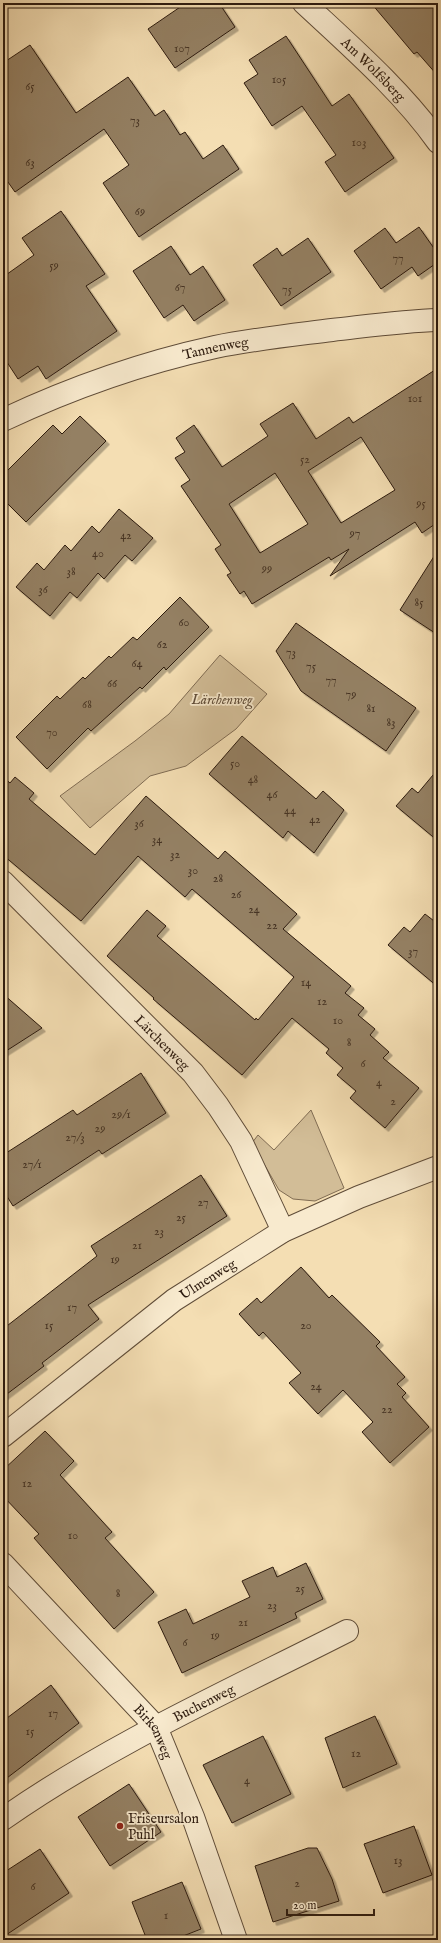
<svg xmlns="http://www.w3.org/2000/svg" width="441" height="1943" font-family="'IM FELL English',serif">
<defs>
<filter id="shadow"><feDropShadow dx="3.5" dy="3.5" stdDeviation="0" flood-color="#0004"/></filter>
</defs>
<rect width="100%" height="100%" fill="#f4deb3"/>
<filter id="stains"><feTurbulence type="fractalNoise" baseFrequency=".005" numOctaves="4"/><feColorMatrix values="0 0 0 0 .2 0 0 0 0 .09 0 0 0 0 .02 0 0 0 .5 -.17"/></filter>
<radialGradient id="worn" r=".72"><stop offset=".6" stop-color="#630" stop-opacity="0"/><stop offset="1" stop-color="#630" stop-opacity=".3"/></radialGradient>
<g fill="#d2bd97" stroke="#806c53">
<path d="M 220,655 L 267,694 L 236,729 L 186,766 L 150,776 L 90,828 L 60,796 L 135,741 L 169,714 Z"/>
<path d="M 311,1110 L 344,1188 L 315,1201 L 293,1199 L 279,1190 L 252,1143 L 258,1135 L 274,1150 Z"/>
</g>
<g fill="#948064" stroke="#2d1b0f" fill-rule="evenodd" filter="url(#shadow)">
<path d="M 186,3 L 219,3 L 235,27 L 175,68 L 148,29 Z"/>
<path d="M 371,3 L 438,3 L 438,76 L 417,52 L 414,54 Z"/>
<path d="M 286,36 L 332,106 L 349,94 L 394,158 L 345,192 L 325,162 L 336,155 L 302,106 L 272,126 L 244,83 L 258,74 L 249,60 Z"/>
<path d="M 30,45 L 76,113 L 128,77 L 155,116 L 164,110 L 180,135 L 185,132 L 203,159 L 223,145 L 239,169 L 139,237 L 103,183 L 129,165 L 104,129 L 15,192 L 3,175 L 3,63 Z"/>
<path d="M 61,211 L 105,274 L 86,286 L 117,331 L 46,379 L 38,366 L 18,379 L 3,356 L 3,277 L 34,255 L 22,238 Z"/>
<path d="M 419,227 L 438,254 L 438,262 L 418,276 L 412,267 L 381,289 L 354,251 L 385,228 L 396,243 Z"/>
<path d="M 308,238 L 331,272 L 281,306 L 253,265 L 277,248 L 282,256 Z"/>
<path d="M 171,246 L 190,275 L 203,266 L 225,300 L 194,321 L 183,305 L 164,318 L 133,271 Z"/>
<path d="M 438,368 L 438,522 L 422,533 L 415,522 L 330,576 L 349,549 L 331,560 L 329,557 L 252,604 L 244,591 L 240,594 L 227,575 L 231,573 L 215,549 L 221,545 L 181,486 L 190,480 L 175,458 L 185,452 L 176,438 L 194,425 L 222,467 L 268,436 L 260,424 L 293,403 L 316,439 L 349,417 L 353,423 ZM 361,437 L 395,490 L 341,523 L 308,471 ZM 275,473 L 308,524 L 260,553 L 229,504 Z"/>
<path d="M 80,416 L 106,441 L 26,522 L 3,499 L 3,475 L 53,425 L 62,434 Z"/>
<path d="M 119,509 L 153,538 L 132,561 L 125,555 L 104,579 L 98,573 L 77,598 L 70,592 L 50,616 L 16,587 L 37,563 L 44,570 L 65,545 L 71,551 L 92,526 L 99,533 Z"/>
<path d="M 438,550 L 438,635 L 400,610 Z"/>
<path d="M 180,597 L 209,627 L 166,670 L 164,667 L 142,689 L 140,687 L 91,731 L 88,728 L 47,769 L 16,737 L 57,696 L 60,699 L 83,677 L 85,679 L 109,656 L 111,658 L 133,637 L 137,640 Z"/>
<path d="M 296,623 L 416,708 L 386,751 L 301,691 L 276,651 Z"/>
<path d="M 242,736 L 316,799 L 323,791 L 344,810 L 314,853 L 288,831 L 283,838 L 209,774 Z"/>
<path d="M 438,769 L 438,841 L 396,806 L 412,788 L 418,793 Z"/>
<path d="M 3,777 L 10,783 L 15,777 L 34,793 L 29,799 L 95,855 L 146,796 L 218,859 L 225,851 L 297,914 L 283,929 L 351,986 L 345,993 L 364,1008 L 358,1015 L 375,1029 L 370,1035 L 389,1052 L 383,1058 L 419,1088 L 385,1128 L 350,1098 L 356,1091 L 337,1075 L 343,1068 L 326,1053 L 329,1049 L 292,1018 L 242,1075 L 153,999 L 154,998 L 107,956 L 147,910 L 166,926 L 157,936 L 255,1020 L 256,1018 L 258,1020 L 294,977 L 192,889 L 185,897 L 138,856 L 81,921 L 3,855 Z"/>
<path d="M 425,914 L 438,924 L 438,987 L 388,945 L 404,927 L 410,932 Z"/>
<path d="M 3,994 L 42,1028 L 3,1053 Z"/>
<path d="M 141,1073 L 166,1113 L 102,1154 L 99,1150 L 13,1206 L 3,1190 L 3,1155 L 73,1110 L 77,1115 Z"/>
<path d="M 201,1175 L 227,1216 L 88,1305 L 99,1319 L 42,1363 L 44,1366 L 3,1397 L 3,1329 L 97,1256 L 91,1246 Z"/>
<path d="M 301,1267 L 329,1298 L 332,1295 L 380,1342 L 376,1346 L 405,1377 L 397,1384 L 406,1393 L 402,1397 L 429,1427 L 390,1463 L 362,1432 L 373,1422 L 343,1390 L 318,1414 L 289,1383 L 301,1373 L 263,1332 L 259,1336 L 239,1314 L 257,1298 L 261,1303 Z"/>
<path d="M 45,1431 L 74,1461 L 60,1475 L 112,1532 L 105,1538 L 154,1592 L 114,1629 L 34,1538 L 39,1534 L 3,1496 L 3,1470 Z"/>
<path d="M 306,1563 L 323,1599 L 295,1613 L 297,1618 L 182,1673 L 158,1622 L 186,1609 L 193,1624 L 250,1597 L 242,1581 L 273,1567 L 277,1577 Z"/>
<path d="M 51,1685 L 79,1723 L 3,1781 L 3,1721 Z"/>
<path d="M 375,1716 L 397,1764 L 343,1788 L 325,1738 Z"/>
<path d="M 263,1736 L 291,1794 L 232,1823 L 203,1765 Z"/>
<path d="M 129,1784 L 161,1832 L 110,1866 L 78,1817 Z"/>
<path d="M 414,1826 L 432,1875 L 383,1893 L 364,1844 Z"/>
<path d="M 308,1848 L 317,1848 L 332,1879 L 339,1901 L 273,1922 L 255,1866 Z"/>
<path d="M 40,1849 L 69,1893 L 3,1937 L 3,1873 Z"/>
<path d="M 182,1882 L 201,1929 L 173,1940 L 147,1940 L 132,1902 Z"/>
</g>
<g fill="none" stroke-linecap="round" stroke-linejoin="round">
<defs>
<g id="minor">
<path id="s1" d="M 304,3 C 349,45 402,91 438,142"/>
<path id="s2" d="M 3,420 C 71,388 142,363 215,347 C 254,339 293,335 332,330 C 368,326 402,321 438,320"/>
<path id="s3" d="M 3,882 L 193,1073 L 218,1106 L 241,1141 L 283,1231"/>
<path id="s4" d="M 3,1436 L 174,1300 L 283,1231 L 359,1197 L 438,1167"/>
<path id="s5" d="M 3,1564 L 156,1727 L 193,1817 L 236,1940"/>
<path id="s6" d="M 3,1819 C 110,1744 231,1690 347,1631"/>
</g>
</defs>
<use href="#minor" stroke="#5f4c38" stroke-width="24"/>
<use href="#minor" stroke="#f8eace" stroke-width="22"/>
</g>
<circle fill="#8f2418" stroke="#f8eace" stroke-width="1.5" cx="120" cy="1826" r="4"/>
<g text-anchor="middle" stroke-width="3.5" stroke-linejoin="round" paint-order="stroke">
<g font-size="12" fill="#473424">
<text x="182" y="52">107</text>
<text x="279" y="83">105</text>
<text x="30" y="90">65</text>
<text x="135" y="124">73</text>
<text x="359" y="146">103</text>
<text x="30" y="166">63</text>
<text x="140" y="215">69</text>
<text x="398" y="262">77</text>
<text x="54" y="269">59</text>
<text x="180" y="291">67</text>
<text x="287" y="293">75</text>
<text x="415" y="402">101</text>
<text x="305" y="463">52</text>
<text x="421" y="507">95</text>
<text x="355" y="537">97</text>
<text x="126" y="539">42</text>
<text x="98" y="557">40</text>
<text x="267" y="572">99</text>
<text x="71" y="575">38</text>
<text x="43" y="593">36</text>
<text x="419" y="606">85</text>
<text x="184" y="626">60</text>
<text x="162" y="648">62</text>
<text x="291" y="656">73</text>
<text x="137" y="667">64</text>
<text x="311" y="670">75</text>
<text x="331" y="684">77</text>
<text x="112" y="687">66</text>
<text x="351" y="698">79</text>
<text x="87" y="708">68</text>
<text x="371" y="712">81</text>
<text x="391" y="726">83</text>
<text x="52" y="736">70</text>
<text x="235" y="767">50</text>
<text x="253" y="783">48</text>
<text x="272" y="798">46</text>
<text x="290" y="814">44</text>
<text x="315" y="823">42</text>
<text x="139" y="827">36</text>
<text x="157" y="843">34</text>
<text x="175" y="858">32</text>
<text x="193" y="874">30</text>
<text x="218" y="882">28</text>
<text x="236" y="898">26</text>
<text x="254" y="913">24</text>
<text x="272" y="929">22</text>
<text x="413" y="955">37</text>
<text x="306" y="986">14</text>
<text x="322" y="1005">12</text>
<text x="338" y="1024">10</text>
<text x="349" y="1046">8</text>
<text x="363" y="1067">6</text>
<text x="379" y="1086">4</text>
<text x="393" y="1105">2</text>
<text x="121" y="1118">29/1</text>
<text x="100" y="1132">29</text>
<text x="75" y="1141">27/3</text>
<text x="32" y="1168">27/1</text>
<text x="203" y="1206">27</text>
<text x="181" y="1221">25</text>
<text x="159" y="1235">23</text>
<text x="137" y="1249">21</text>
<text x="115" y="1263">19</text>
<text x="72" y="1311">17</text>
<text x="49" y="1329">15</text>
<text x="306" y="1329">20</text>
<text x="316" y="1390">24</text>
<text x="387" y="1413">22</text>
<text x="27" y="1487">12</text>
<text x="73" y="1539">10</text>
<text x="300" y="1592">25</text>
<text x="118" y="1597">8</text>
<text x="272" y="1609">23</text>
<text x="243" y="1626">21</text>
<text x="215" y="1639">19</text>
<text x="185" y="1646">6</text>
<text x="53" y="1717">17</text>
<text x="30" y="1735">15</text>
<text x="356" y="1757">12</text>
<text x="247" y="1784">4</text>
<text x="398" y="1864">13</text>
<text x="297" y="1887">2</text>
<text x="33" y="1890">6</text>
<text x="166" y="1919">1</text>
</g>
<g font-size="14" fill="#2d1b0f" stroke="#f8eace">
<text dy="5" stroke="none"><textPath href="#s1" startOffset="96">Am Wolfsberg</textPath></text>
<text dy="5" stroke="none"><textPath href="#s2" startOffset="225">Tannenweg</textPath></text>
<text dy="5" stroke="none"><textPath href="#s3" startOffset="226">Lärchenweg</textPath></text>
<text dy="5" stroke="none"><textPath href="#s4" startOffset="258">Ulmenweg</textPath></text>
<text dy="5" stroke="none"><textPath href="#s6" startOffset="232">Buchenweg</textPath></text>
<text dy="5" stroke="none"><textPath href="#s5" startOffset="226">Birkenweg</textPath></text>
</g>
<g font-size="14" font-style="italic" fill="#5f4c38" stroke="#f8eace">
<text x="222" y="704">Lärchenweg</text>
</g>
<g font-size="14" fill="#2d1b0f" stroke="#f8eace" text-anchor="start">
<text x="128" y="1823">Friseursalon<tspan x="128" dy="16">Puhl</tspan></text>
</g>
</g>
<rect width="441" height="1943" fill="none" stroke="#f4deb3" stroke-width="16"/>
<rect x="4" y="4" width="433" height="1935" fill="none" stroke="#2d1b0f" stroke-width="2"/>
<rect x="8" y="8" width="425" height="1927" fill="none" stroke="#2d1b0f"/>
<path d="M287 1909v6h87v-6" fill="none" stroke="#2d1b0f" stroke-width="2"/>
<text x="293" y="1909" font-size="12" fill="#2d1b0f" stroke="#f8eace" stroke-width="3" paint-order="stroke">20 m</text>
<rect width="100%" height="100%" filter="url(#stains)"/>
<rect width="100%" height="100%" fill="url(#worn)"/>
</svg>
